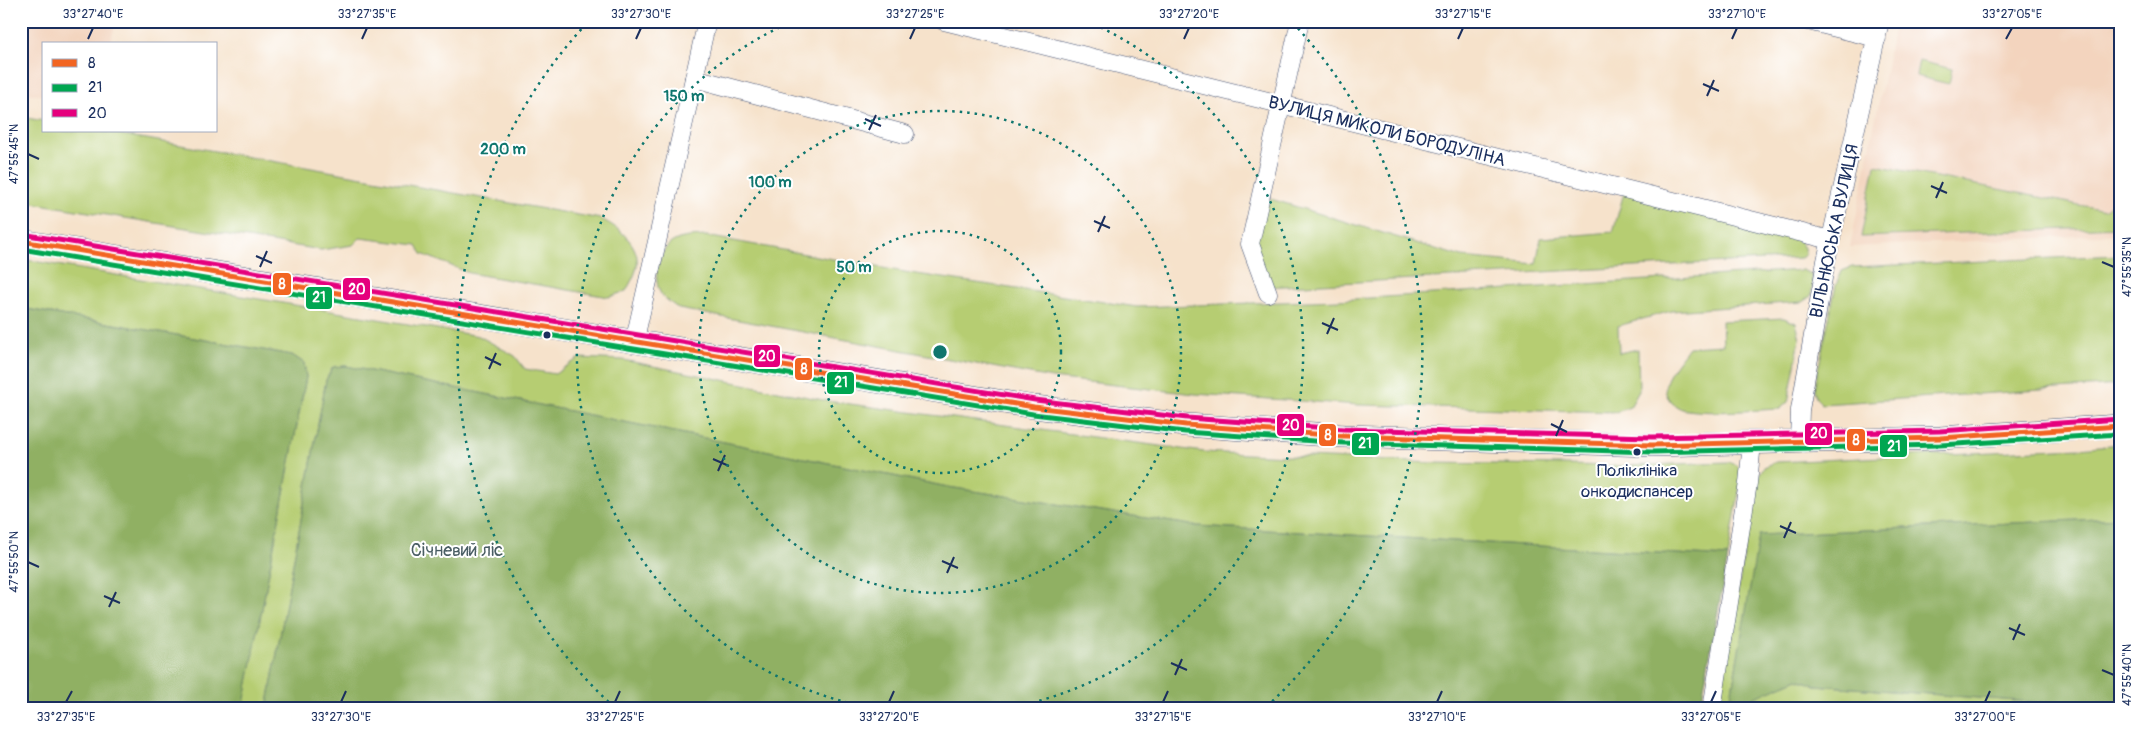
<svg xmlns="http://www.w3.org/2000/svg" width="2141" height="730" font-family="Pangolin,sans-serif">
<rect width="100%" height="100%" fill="#fff"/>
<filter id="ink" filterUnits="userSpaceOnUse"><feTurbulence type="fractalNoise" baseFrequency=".02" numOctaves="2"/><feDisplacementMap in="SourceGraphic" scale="10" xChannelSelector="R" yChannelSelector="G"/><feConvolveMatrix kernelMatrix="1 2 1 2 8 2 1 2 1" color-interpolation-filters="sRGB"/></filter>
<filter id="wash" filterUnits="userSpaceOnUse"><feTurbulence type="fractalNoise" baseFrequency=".0096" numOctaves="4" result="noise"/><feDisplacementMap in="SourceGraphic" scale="20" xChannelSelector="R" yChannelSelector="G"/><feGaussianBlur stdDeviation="1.12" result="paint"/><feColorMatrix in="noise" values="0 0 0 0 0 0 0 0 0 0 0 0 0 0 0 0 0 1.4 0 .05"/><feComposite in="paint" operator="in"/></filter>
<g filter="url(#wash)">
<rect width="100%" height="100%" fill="#f6e2cb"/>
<g fill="#f3d4be">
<path d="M 21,21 L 116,21 L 110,44 L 44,44 L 44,96 L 21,92 Z"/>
<path d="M 1895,21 L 2120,21 L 2120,234 L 1850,247 Z"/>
</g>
<g fill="#b6cd72" stroke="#687e68">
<path d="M 1919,61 L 1952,69 L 1949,84 L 1916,76 Z"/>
<path d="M 21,117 L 44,121 L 44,131 L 101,131 L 601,219 C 620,228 645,248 635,273 C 633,279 629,285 626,291 L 609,297 L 469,273 L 422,254 L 417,245 L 360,238 L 353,245 L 321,250 L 21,201 Z"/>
<path d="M 1875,165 L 2105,210 L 2111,204 L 2120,177 L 2120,227 L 1861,237 Z"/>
<path d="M 1625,189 L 1794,231 L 1804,248 L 1805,255 L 1801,258 L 1266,287 L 1250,244 L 1261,196 L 1462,257 L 1536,264 L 1541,238 L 1613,232 Z"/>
<path d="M 706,236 L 910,273 L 1137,307 L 1339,300 L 1802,270 L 1811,274 L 1813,283 L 1811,296 L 1802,302 L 1671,311 L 1618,326 L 1619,353 L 1638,349 L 1639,391 L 1630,407 L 1616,412 L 1360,405 L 1195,394 L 1052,378 L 679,309 C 674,305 664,299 661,294 C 652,279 658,253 671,243 C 681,236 694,237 706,236 Z"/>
<path d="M 2120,255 L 2120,385 L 1822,404 L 1816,398 L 1814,389 L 1836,285 L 1842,271 L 1852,267 Z"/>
<path d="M 21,259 L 479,336 L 515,356 L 525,369 L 555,374 L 579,358 L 623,360 L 828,401 L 1204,452 L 1432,463 L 1624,466 L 1729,462 L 1738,466 L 1742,474 L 1728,557 L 1197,526 L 948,487 L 346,366 L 333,367 L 326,380 L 267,709 L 243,709 L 306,377 L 304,363 L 292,355 L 21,308 Z"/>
<path d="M 1784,318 L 1796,323 L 1800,339 L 1788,402 L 1780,409 C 1753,410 1713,414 1687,410 C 1675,409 1662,396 1666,383 C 1670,370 1681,358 1689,347 L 1723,345 L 1722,321 Z"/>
<path d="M 2120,444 L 2120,518 L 1760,535 L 1729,707 L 1798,679 L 1816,685 L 2042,703 L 2120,703 L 2120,709 L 1717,709 L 1758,476 L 1764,467 L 1776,462 L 2080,448 Z"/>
</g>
<g fill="#90b064" stroke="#567061">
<path d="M 21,308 L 292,355 L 304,363 L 306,377 L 243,709 L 21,709 Z"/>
<path d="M 346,366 L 948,487 L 1197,526 L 1728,557 L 1700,709 L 267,709 L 326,380 L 333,367 Z"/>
<path d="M 2120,518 L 2120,703 L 2042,703 L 1816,685 L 1798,679 L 1729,708 L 1759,535 Z"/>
</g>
</g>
<g filter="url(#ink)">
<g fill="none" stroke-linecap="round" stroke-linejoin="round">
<defs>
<g id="minor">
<path d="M 944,21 L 1831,240"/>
<path d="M 1808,21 L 1877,38"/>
<path d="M 694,78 L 905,134"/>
<path d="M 1268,293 L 1250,244 L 1300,21"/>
<path d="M 634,343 L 707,21"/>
<path d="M 1799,442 L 1800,410 L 1826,261 L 1880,21"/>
<path d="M 1712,709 L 1748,483 L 1752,443"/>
</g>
<path id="major" d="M 21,241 L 1034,407 L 1186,425 L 1344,436 L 1652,445 L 1940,438 L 2120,426"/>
</defs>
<use href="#minor" stroke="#3c4a6e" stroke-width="19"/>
<use href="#major" stroke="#3c4a6e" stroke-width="24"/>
<use href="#minor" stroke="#fff" stroke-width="18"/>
<use href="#major" stroke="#febc70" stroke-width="22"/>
<defs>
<path id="bus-1" d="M 21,241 L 1034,407 L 1186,425 L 1344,436 L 1652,445 L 1940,438 L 2120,426"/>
<path id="bus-2" d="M 21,249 L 1033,414 L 1185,432 L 1343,443 L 1652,452 L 1940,445 L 2120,434"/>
<path id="bus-3" d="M 22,234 L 1035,400 L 1187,418 L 1344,429 L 1652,437 L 1940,431 L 2120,419"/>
</defs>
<use href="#bus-1" stroke="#fff" stroke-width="9"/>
<use href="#bus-2" stroke="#fff" stroke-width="9"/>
<use href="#bus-3" stroke="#fff" stroke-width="9"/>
<use href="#bus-1" stroke="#f26522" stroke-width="5"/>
<use href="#bus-2" stroke="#00a651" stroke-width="5"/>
<use href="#bus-3" stroke="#e5007d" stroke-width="5"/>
</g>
</g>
<path fill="none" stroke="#1b2f5e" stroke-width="2" d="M 88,39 L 93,28M 362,39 L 367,28M 636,39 L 641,28M 910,39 L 915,28M 1184,39 L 1189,28M 1458,39 L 1463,28M 1732,39 L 1737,28M 2006,39 L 2012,28M 1703,84 L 1719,91M 1707,96 L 1714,80M 865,119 L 881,126M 869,130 L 876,115M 28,154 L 39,159M 1931,186 L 1947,193M 1936,198 L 1943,182M 1094,221 L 1110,228M 1098,232 L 1105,216M 256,256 L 272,263M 2102,262 L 2114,267M 260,267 L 267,251M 1322,323 L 1338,330M 1327,334 L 1334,318M 485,357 L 501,365M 489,369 L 496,353M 1551,424 L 1567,432M 1556,436 L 1563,420M 713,459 L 729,466M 718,471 L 725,455M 1780,526 L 1796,533M 1784,538 L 1791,522M 942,561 L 958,568M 28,562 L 39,567M 947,573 L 954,557M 104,596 L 120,603M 109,607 L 116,592M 2009,628 L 2025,635M 2013,640 L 2020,624M 1171,663 L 1187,670M 2102,670 L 2114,675M 1175,675 L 1182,659M 66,702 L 72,691M 341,702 L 346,691M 615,702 L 620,691M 889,702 L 894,691M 1163,702 L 1168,691M 1437,702 L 1442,691M 1711,702 L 1716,691M 1985,702 L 1990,691"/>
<g fill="none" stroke="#0f766e" stroke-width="2.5" stroke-dasharray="2.5 5">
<circle cx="940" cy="352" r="121"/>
<circle cx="940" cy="352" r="241"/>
<path d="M877 709A362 362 0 0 1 793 21M1087 21A362 362 0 0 1 1003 709"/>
<path d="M614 707A482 482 0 0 1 587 23M1293 23A482 482 0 0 1 1266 707"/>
</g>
<g fill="#1b2f5e" stroke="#fff" stroke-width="2">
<circle cx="547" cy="335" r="4.5"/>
<circle cx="1637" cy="452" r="4.5"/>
</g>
<g text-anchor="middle" stroke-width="4" stroke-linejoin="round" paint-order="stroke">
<g font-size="17" fill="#1b2f5e" stroke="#fff">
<text x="1637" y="476">Поліклініка<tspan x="1637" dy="21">онкодиспансер</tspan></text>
</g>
<g font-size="18" fill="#1b2f5e" stroke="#fff">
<text transform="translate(1387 131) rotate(14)" y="6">ВУЛИЦЯ МИКОЛИ БОРОДУЛІНА</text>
<text transform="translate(1834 231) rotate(-78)" y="6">ВІЛЬНЮСЬКА ВУЛИЦЯ</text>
</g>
<g font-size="18" fill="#4a5e64" stroke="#fff">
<text x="457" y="556">Січневий ліс</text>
</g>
</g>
<circle cx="940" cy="352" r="8" fill="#0f766e" stroke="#fff" stroke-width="2.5"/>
<g font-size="15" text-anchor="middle" font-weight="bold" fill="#0f766e" stroke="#fff" stroke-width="4" stroke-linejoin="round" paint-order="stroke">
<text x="684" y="101">150 m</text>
<text x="503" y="154">200 m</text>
<text x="770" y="187">100 m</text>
<text x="854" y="272">50 m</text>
</g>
<g stroke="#fff" stroke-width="2">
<rect x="272" y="272" width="20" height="24" rx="5" fill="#f26522"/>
<rect x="342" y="277" width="29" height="24" rx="5" fill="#e5007d"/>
<rect x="305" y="286" width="28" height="24" rx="5" fill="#00a651"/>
<rect x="753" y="344" width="28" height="24" rx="5" fill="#e5007d"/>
<rect x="794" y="357" width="19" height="24" rx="5" fill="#f26522"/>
<rect x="826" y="371" width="29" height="24" rx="5" fill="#00a651"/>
<rect x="1276" y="413" width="29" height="24" rx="5" fill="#e5007d"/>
<rect x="1804" y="422" width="29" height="24" rx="5" fill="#e5007d"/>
<rect x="1318" y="423" width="19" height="24" rx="5" fill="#f26522"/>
<rect x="1846" y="428" width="20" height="24" rx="5" fill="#f26522"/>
<rect x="1351" y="432" width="29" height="24" rx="5" fill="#00a651"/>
<rect x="1879" y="434" width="29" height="24" rx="5" fill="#00a651"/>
</g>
<g font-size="14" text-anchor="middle" font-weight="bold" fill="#fff">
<text x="282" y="289">8</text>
<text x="357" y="294">20</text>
<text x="319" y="302">21</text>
<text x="767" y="361">20</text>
<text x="804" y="374">8</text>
<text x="841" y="387">21</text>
<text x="1291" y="430">20</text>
<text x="1819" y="438">20</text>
<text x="1328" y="440">8</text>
<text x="1856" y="445">8</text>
<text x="1365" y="448">21</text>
<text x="1894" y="451">21</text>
</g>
<rect width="2141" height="730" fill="none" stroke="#fff" stroke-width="55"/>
<rect x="42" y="42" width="175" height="90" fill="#ffffff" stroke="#a4acbf"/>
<rect x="52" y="59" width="25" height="8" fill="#f26522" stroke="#a4acbf"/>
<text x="88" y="68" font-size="15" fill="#1b2f5e">8</text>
<rect x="52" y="84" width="25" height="8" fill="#00a651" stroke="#a4acbf"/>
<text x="88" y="92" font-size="15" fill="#1b2f5e">21</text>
<rect x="52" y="109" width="25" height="8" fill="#e5007d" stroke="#a4acbf"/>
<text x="88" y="118" font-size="15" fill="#1b2f5e">20</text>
<rect x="28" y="28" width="2086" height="674" fill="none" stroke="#1b2f5e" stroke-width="2"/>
<g font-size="12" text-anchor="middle" fill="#1b2f5e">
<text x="93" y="18">33°27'40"E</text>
<text x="367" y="18">33°27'35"E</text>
<text x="641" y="18">33°27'30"E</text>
<text x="915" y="18">33°27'25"E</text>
<text x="1189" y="18">33°27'20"E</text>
<text x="1463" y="18">33°27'15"E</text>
<text x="1737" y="18">33°27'10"E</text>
<text x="2012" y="18">33°27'05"E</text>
<text transform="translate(14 154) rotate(-90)" y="4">47°55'45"N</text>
<text transform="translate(2127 267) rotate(-90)" y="4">47°55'35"N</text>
<text transform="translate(14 562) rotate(-90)" y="4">47°55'50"N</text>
<text transform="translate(2127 675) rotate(-90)" y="4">47°55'40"N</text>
<text x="66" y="721">33°27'35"E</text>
<text x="341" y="721">33°27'30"E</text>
<text x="615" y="721">33°27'25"E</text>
<text x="889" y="721">33°27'20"E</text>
<text x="1163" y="721">33°27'15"E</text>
<text x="1437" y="721">33°27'10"E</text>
<text x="1711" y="721">33°27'05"E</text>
<text x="1985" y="721">33°27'00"E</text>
</g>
</svg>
